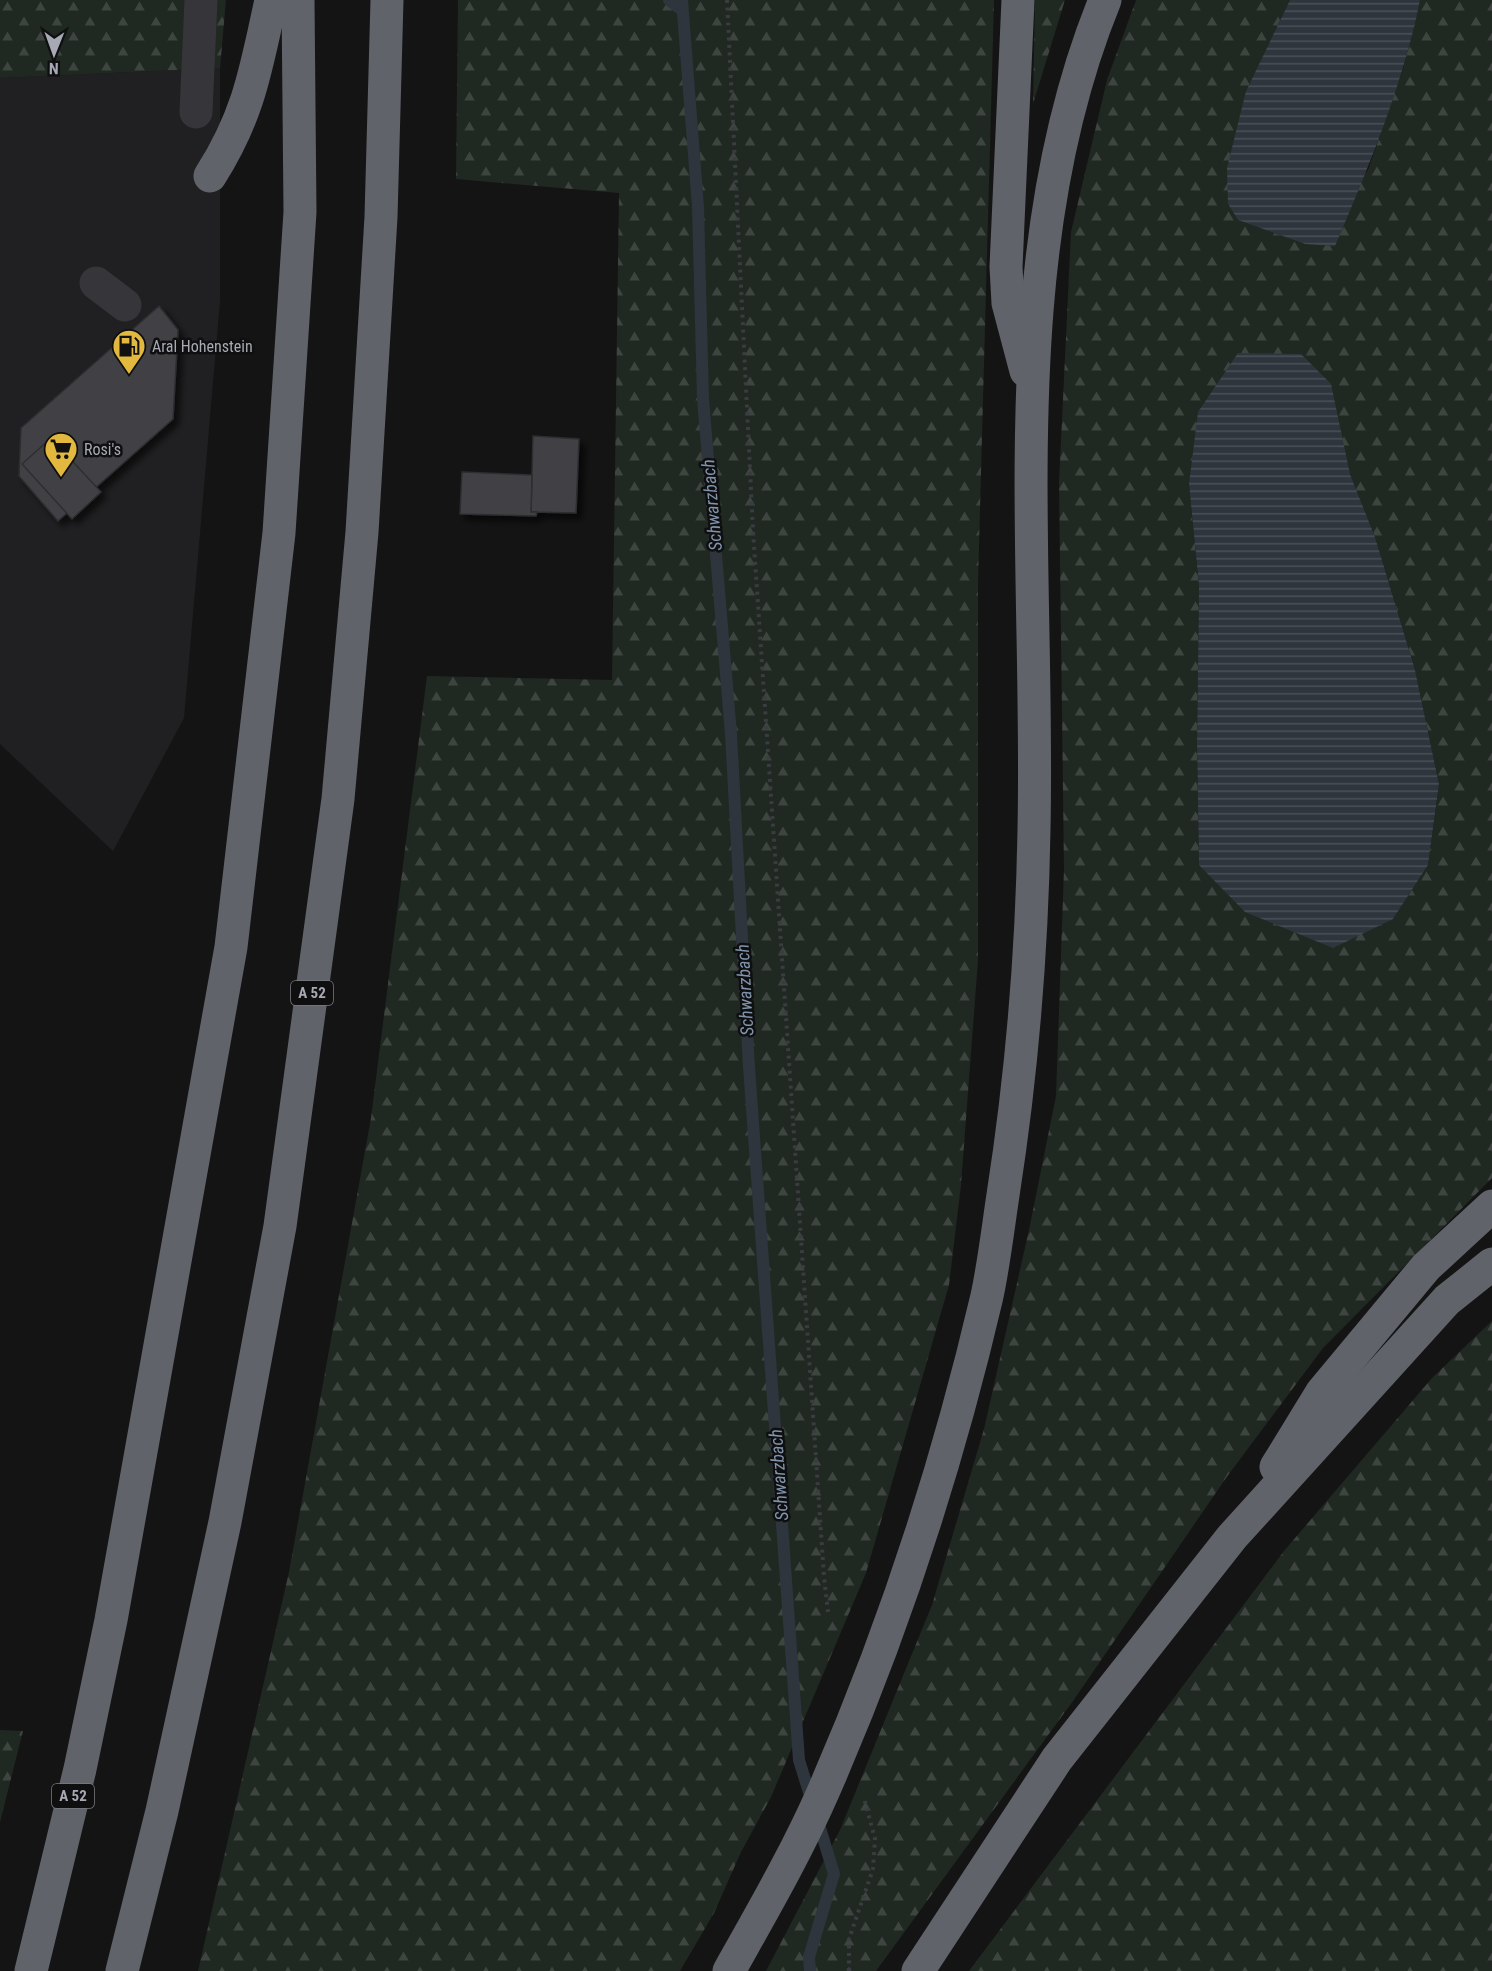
<svg xmlns="http://www.w3.org/2000/svg" width="1492" height="1971" font-family="'Roboto Condensed',sans-serif">
<defs>
<pattern id="forest-firs" width="22" height="20" patternUnits="userSpaceOnUse" patternTransform="scale(1.5)"><rect width="22" height="20" fill="#202822"/><path d="M5 1l3.5 6h-7zM16 11l3.5 6h-7z" fill="#3e4440"/></pattern>
<pattern id="water-rules" width="6" height="5" patternUnits="userSpaceOnUse" patternTransform="scale(1.5)"><rect width="6" height="5" fill="#2e353d"/><path d="M0 2.5h6" fill="none" stroke="#495057"/></pattern>
<filter id="shadow"><feDropShadow dx="5.5" dy="5.5" stdDeviation="3" flood-color="#0009"/></filter>
</defs>
<rect width="100%" height="100%" fill="#141415"/>
<path fill="#202022" d="M 220,68 L 220,301 L 184,718 L 113,851 L 0,744 L 0,78 Z"/>
<g fill="url(#forest-firs)" fill-rule="evenodd">
<path d="M 0,0 L 226,0 L 220,68 L 0,78 Z"/>
<path d="M 458,0 L 994,0 L 978,582 L 978,960 L 961,1185 L 949,1285 L 866,1573 L 771,1797 L 741,1852 L 714,1913 L 680,1971 L 198,1971 L 289,1572 L 371,1118 L 427,676 L 612,680 L 619,193 L 456,179 Z"/>
<path d="M 1035,0 L 1065,0 L 1033,104 Z"/>
<path d="M 1136,0 L 1290,0 L 1246,91 L 1228,204 L 1238,220 L 1305,244 L 1368,170 L 1403,69 L 1420,0 L 1492,0 L 1492,1178 L 1323,1348 L 1226,1478 L 1073,1701 L 876,1971 L 766,1971 L 840,1830 L 932,1605 L 984,1429 L 1029,1230 L 1056,1096 L 1064,869 L 1059,483 L 1071,232 L 1107,80 ZM 1350,474 L 1375,537 L 1415,670 L 1439,784 L 1428,865 L 1393,919 L 1199,865 L 1197,742 L 1199,586 L 1189,484 Z"/>
<path d="M 1492,1321 L 1492,1971 L 969,1971 L 1284,1551 L 1432,1378 Z"/>
<path d="M 0,1730 L 23,1731 L 0,1822 Z"/>
</g>
<g fill="url(#water-rules)">
<path d="M 1290,0 L 1420,0 C 1403,85 1369,166 1335,246 L 1305,244 L 1238,220 L 1228,204 L 1227,168 L 1246,91 Z"/>
<path d="M 1238,353 L 1301,354 L 1331,384 L 1350,474 L 1375,537 L 1415,670 L 1439,784 L 1428,865 L 1393,919 L 1333,948 L 1245,912 L 1199,865 L 1197,742 L 1199,586 L 1189,484 L 1198,412 Z"/>
</g>
<g fill="none" stroke-linecap="round" stroke-linejoin="round">
<g stroke="#2e353d" stroke-width="12">
<path d="M 669,0 L 682,10"/>
<path d="M 682,0 L 698,207 L 703,399 L 731,734 L 749,1067 L 799,1760 L 812,1802"/>
<path d="M 810,1971 L 809,1957 L 834,1874 L 817,1818"/>
</g>
</g>
<g fill="#414145" stroke="#2e2e31" stroke-width="1.5" filter="url(#shadow)">
<path d="M 159,306 L 178,330 L 173,419 L 58,521 L 19,476 L 21,428 Z"/>
<path d="M 533,436 L 579,439 L 576,513 L 531,512 Z"/>
<path d="M 51,438 L 101,492 L 72,519 L 22,464 Z"/>
<path d="M 462,472 L 532,475 L 531,512 L 537,512 L 536,516 L 460,514 Z"/>
</g>
<g fill="none" stroke-linecap="round" stroke-linejoin="round">
<g stroke="#3b3c41" stroke-width="4" stroke-dasharray="3 4.5" stroke-linecap="butt">
<path d="M 727,0 L 753,531 L 824,1577 L 828,1612"/>
<path d="M 849,1971 L 849,1939 L 873,1869 L 875,1839 L 864,1798"/>
</g>
<g stroke="#35353a" stroke-width="33">
<path d="M 196,112 L 201,0"/>
<path d="M 96,283 L 125,305"/>
</g>
<g stroke="#61636a" stroke-width="33">
<path d="M 1018,0 L 1006,267 L 1008,303 L 1026,371"/>
<path d="M 210,176 C 249,115 256,69 271,0"/>
<path d="M 1276,1467 L 1322,1392 L 1426,1267 L 1492,1206"/>
<path d="M 31,1971 L 80,1769 L 111,1620 L 231,947 L 279,533 L 300,212 L 298,0"/>
<path d="M 122,1971 L 162,1811 L 225,1522 L 280,1226 L 338,799 L 362,532 L 381,217 L 387,0"/>
<path d="M 729,1971 C 762,1912 797,1852 824,1790 C 893,1632 948,1463 987,1296 C 994,1263 998,1228 1003,1195 C 1022,1073 1032,952 1034,829 C 1040,556 999,259 1105,0"/>
<path d="M 918,1971 L 1057,1759 L 1232,1537 L 1447,1300 L 1492,1264"/>
</g>
</g>
<defs>
<symbol id="fuel-pin" viewBox="-11 -11 22 30"><path d="M0 17L-7.5 6A9.5 9.5 0 1 1 7.5 6Z" fill="#e2b83f" stroke="#0f0f10"/><path d="M-5.5-6h7V0h2V4h1.3V-2.5L3-4.5l.8-.8L6-3V5H2.5V1h-1V6h-7ZM-4.2-4.7v3.2H.2V-4.7Z" fill="#111"/></symbol>
<symbol id="supermarket-pin" viewBox="-11 -11 22 30"><path d="M0 17L-7.5 6A9.5 9.5 0 1 1 7.5 6Z" fill="#e2b83f" stroke="#0f0f10"/><path d="M-6-5.5h2.5l.6 2H6L4.5 2H-2.5L-4.4-4H-6ZM-1.5 3.2a1.3 1.3 0 1 0 .1 0ZM3 3.2a1.3 1.3 0 1 0 .1 0Z" fill="#111"/></symbol>
</defs>
<g fill-rule="evenodd">
<use href="#fuel-pin" x="110" y="327" width="38" height="52"/>
<use href="#supermarket-pin" x="42" y="430" width="38" height="52"/>
</g>
<g text-anchor="middle" stroke-width="5" stroke-linejoin="round" paint-order="stroke">
<g fill="#0f0f10" stroke="#797c83" stroke-width="1.5">
<rect x="291" y="981" width="42" height="24" rx="4.5"/>
<rect x="52" y="1784" width="42" height="24" rx="4.5"/>
</g>
<g font-size="15" font-weight="bold" fill="#a7aab4">
<text x="312" y="998">A 52</text>
<text x="73" y="1801">A 52</text>
</g>
<g font-size="16" fill="#a7aab4" stroke="#0f0f10" text-anchor="start">
<text x="152" y="352">Aral Hohenstein</text>
<text x="84" y="455">Rosi's</text>
</g>
<g font-size="18" font-style="italic" fill="#8094ad" stroke="#0f0f10">
<text transform="translate(712 505) rotate(-95)" y="6">Schwarzbach</text>
<text transform="translate(745 990) rotate(-93)" y="6">Schwarzbach</text>
<text transform="translate(779 1475) rotate(-94)" y="6">Schwarzbach</text>
</g>
</g>
<g transform="translate(54 54) rotate(181)" stroke="#0f0f10" stroke-width="4.5" paint-order="stroke">
<path d="M0-4.5L10 22L0 15L-10 22Z" fill="#a7aab4"/>
<text y="-9" font-size="16" font-weight="bold" text-anchor="middle" fill="#a7aab4">N</text>
</g>
</svg>
